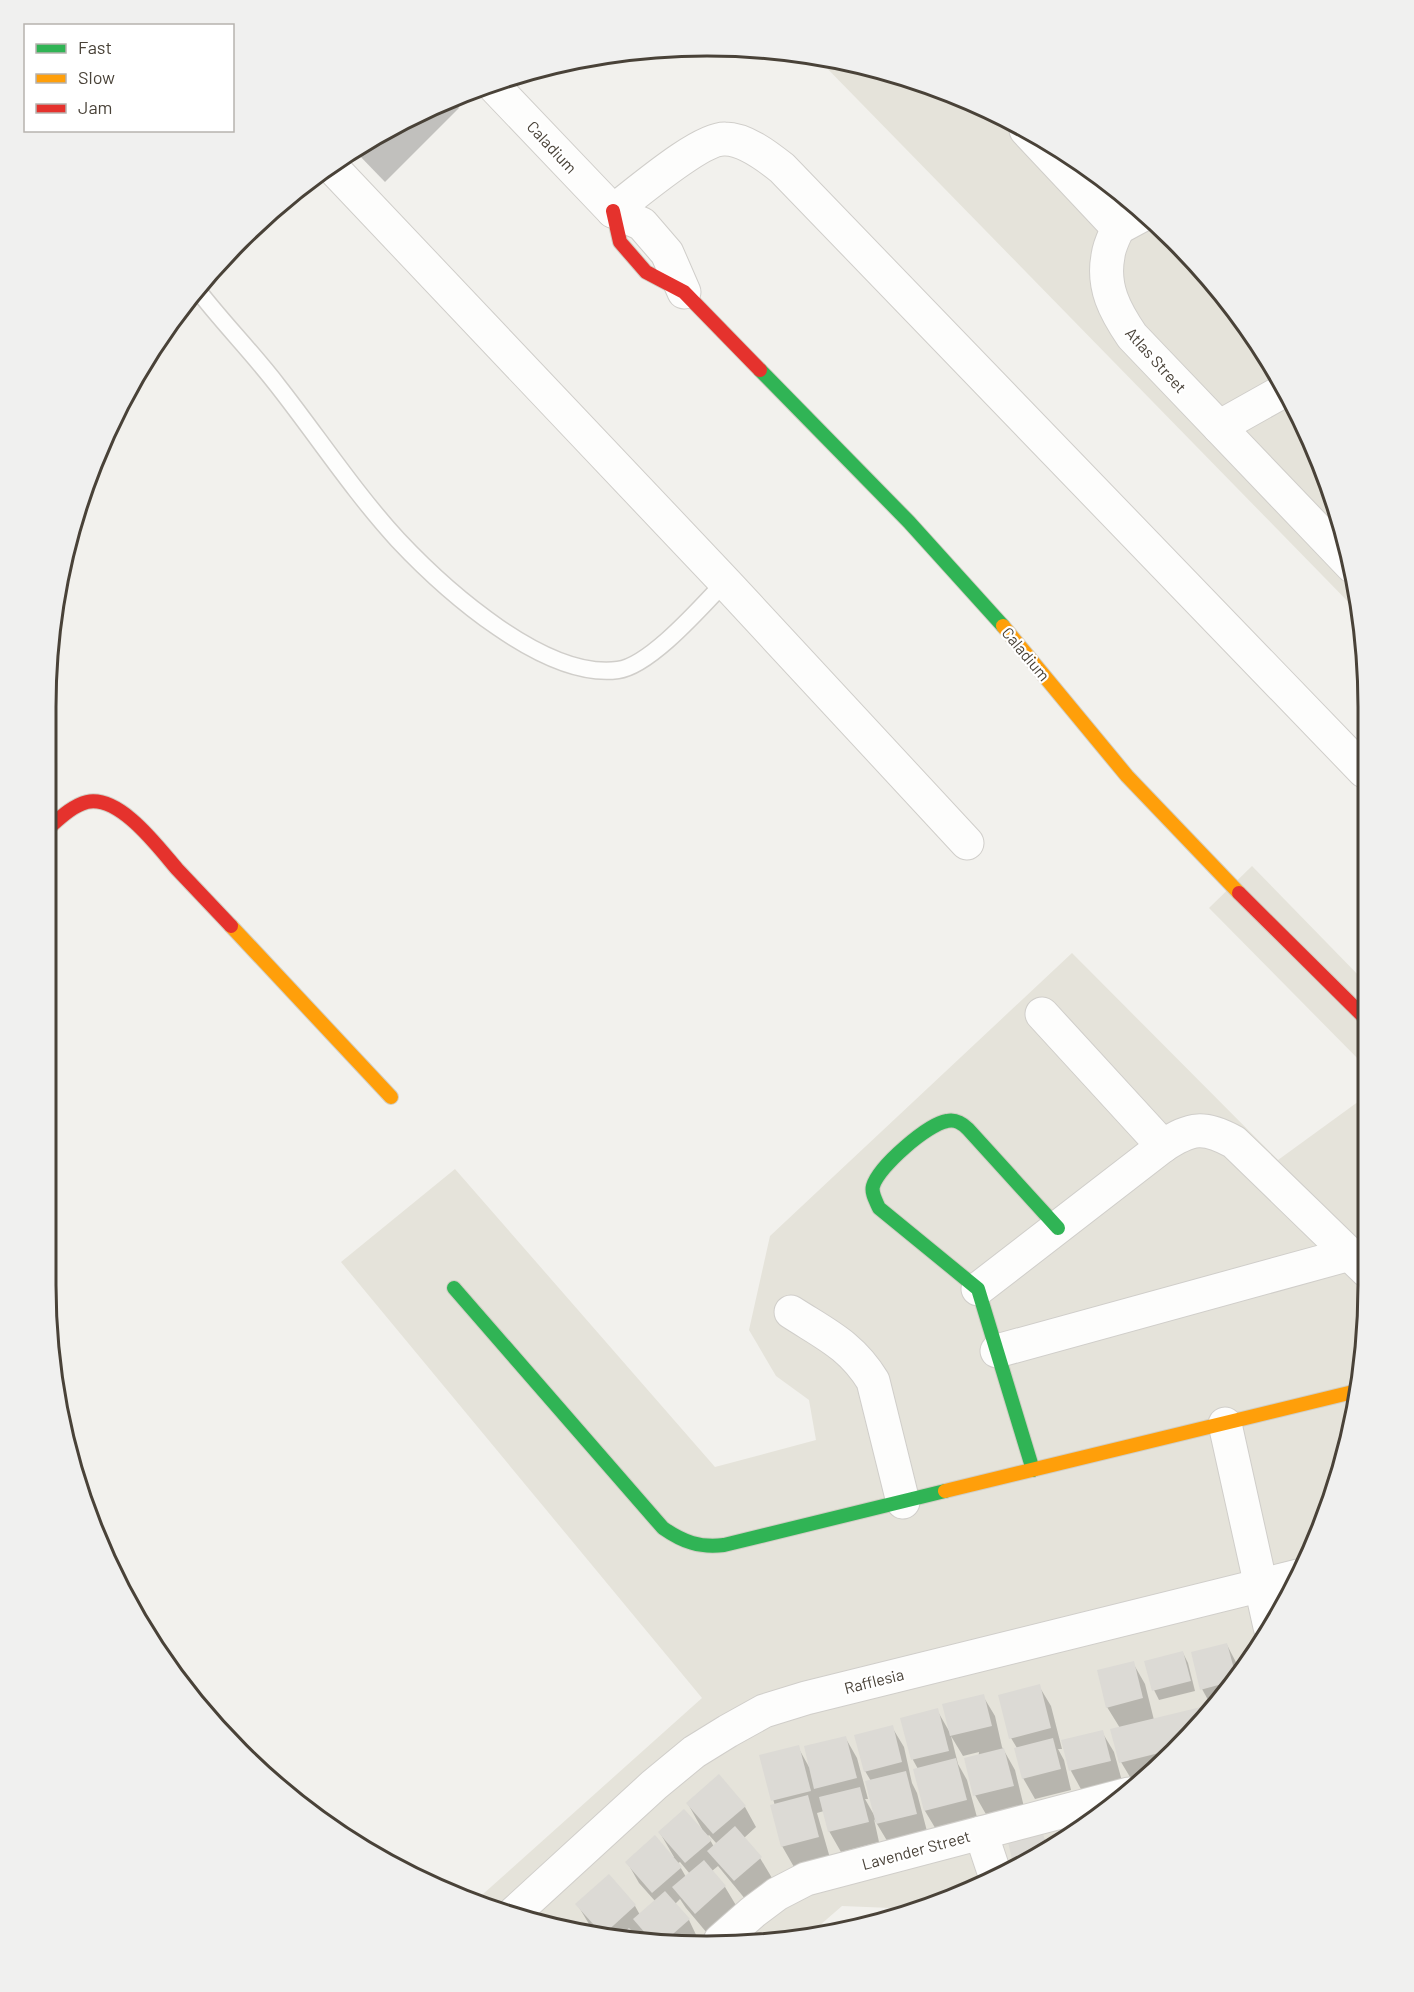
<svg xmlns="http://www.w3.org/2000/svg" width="1414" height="1992" font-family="Barlow,sans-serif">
<rect width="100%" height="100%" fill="#f2f1ed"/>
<g fill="#e5e3da">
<path d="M 816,57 L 879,68 L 1000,113 L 1110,182 L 1205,271 L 1301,415 L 1346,535 L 1363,617 Z"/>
<path d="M 1252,866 L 1365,982 L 1366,1067 L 1209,908 Z"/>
<path d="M 1072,953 L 1278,1160 L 1366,1096 L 1368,1328 L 1346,1457 L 1301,1578 L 1232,1688 L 1143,1783 L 1074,1836 L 961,1896 L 915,1909 L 842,1906 L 804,1939 L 793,1941 L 620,1941 L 495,1912 L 473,1903 L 702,1698 L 341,1262 L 455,1169 L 715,1467 L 816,1440 L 809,1400 L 776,1376 L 749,1330 L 770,1236 Z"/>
</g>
<g fill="#0003" fill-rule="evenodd">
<path d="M 454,98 L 459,108 L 385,182 L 354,150 L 376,134 Z"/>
<path d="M 1227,1645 L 1238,1666 L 1241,1674 L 1232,1688 L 1213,1709 L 1202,1689 Z"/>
<path d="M 1183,1653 L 1188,1663 L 1195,1691 L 1159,1700 L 1154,1690 Z"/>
<path d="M 1133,1663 L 1145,1684 L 1154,1720 L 1200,1709 L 1205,1717 L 1147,1779 L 1133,1782 L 1121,1762 L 1120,1728 L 1107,1707 Z"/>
<path d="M 1039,1686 L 1051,1706 L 1062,1749 L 1058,1749 L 1064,1760 L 1071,1790 L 1035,1799 L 1023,1778 L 1017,1748 L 1011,1738 Z"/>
<path d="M 983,1696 L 995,1716 L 1002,1747 L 1015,1770 L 1024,1807 L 987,1816 L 975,1795 L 979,1752 L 963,1756 L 951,1736 L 958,1764 L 967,1780 L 978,1821 L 937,1831 L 925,1811 L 918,1769 L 913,1760 L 902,1719 L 937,1710 L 949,1731 Z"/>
<path d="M 892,1727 L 904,1747 L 912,1783 L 917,1793 L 928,1835 L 889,1844 L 874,1819 L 879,1842 L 841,1852 L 829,1831 L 824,1811 L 817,1813 L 830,1858 L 794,1867 L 782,1846 L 775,1806 L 761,1756 L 798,1747 L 809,1767 L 845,1737 L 857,1758 L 868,1799 L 865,1799 L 874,1815 L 871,1781 L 865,1771 Z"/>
<path d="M 1102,1732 L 1114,1752 L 1122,1781 L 1082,1791 L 1071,1771 L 1063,1741 Z"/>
<path d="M 688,1804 L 745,1807 L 756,1827 L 744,1838 L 760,1858 L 772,1878 L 746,1900 L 718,1866 L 712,1871 L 725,1887 L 737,1907 L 707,1933 L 686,1908 L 680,1899 L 675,1904 L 689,1920 L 699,1941 L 647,1941 L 641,1931 L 635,1937 L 639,1941 L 620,1941 L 600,1936 L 589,1924 L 577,1904 L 609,1876 L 635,1906 L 640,1915 L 655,1901 L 639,1883 L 627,1862 L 674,1857 L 660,1833 L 702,1829 ZM 709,1835 L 717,1844 L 714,1847 L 708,1836 ZM 680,1862 L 690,1874 L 686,1877 L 678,1863 Z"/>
<path d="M 1042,1835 L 1050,1849 L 1015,1867 Z"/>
</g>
<g fill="#dcdad5">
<path d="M 392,127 L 367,152 L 360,145 L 376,134 Z"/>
<path d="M 1227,1643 L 1237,1680 L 1200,1690 L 1191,1652 Z"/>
<path d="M 1183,1651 L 1191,1681 L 1152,1691 L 1144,1661 Z"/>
<path d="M 1134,1661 L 1143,1698 L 1106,1708 L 1097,1670 Z"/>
<path d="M 1040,1684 L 1051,1728 L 1009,1739 L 998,1695 Z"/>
<path d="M 984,1694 L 992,1726 L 950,1736 L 942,1704 Z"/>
<path d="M 1201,1707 L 1204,1719 L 1175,1749 L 1119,1763 L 1110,1729 Z"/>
<path d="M 938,1708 L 949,1751 L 911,1760 L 900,1718 Z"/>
<path d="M 893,1725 L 902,1762 L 864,1772 L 854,1735 Z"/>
<path d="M 1103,1730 L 1111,1761 L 1069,1771 L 1061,1740 Z"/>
<path d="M 846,1736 L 857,1778 L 814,1789 L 804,1746 Z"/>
<path d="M 1053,1738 L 1061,1769 L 1022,1779 L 1014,1748 Z"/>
<path d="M 799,1745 L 811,1791 L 771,1801 L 759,1755 Z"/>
<path d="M 1004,1748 L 1014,1786 L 973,1796 L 964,1758 Z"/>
<path d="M 956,1758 L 967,1800 L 924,1811 L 913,1769 Z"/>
<path d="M 906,1771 L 917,1814 L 876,1824 L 865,1781 Z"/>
<path d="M 719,1774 L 746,1806 L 713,1834 L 686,1803 Z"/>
<path d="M 860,1787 L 869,1822 L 828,1832 L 819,1797 Z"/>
<path d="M 808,1795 L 819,1837 L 781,1847 L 770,1805 Z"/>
<path d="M 684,1809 L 712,1840 L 685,1863 L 658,1832 Z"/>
<path d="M 735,1826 L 762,1857 L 734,1881 L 707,1851 Z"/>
<path d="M 1087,1826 L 1074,1836 L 1058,1844 L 1055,1834 Z"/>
<path d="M 1043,1833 L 1047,1850 L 1014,1868 L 1008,1842 Z"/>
<path d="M 655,1835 L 682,1867 L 652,1893 L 625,1862 Z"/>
<path d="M 704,1860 L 726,1886 L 695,1914 L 672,1887 Z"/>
<path d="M 609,1874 L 636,1905 L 603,1935 L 575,1904 Z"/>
<path d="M 665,1891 L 690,1919 L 665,1941 L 652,1941 L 633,1919 Z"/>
<path d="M 629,1928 L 641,1941 L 615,1940 Z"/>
</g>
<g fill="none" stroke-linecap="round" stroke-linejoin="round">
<defs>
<path id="lane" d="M 196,288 C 222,322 252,352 278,386 C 318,437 354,492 398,540 C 445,590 545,680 618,670 C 650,666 702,606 725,582"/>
<g id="street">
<path d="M 490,82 L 613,211 L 642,224 L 667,253 L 684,292"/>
<path d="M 1026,130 L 1118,228"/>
<path d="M 331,166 L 725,582 L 967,843"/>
<path d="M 613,211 C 636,194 700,138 725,139 C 745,139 767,156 782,168 L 1364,771"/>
<path d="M 1118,228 C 1114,237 1109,246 1108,256 C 1102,287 1115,311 1132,336 L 1352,566"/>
<path d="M 1118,228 L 1144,214"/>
<path d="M 1219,427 L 1285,390"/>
<path d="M 1042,1014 L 1163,1146"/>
<path d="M 978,1289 L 1163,1146 C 1192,1127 1204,1126 1234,1142 L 1367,1271"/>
<path d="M 791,1312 C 825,1334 851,1345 873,1381 L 903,1502"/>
<path d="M 997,1351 L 1350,1254"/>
<path d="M 1225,1424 L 1270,1627"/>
<path d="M 981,1833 L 996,1878"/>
<path d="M 511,1916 L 654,1785 L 694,1752 L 728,1731 L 764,1711 L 806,1698 L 1302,1575"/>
<path d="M 720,1941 L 753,1912 L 777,1894 L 806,1879 L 1129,1794"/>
</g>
<g id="fast">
<path d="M 760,370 L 909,522 L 1003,626"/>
<path d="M 454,1288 L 663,1528 C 683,1542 700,1548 724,1545 L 945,1491"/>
<path d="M 1033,1470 L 978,1289 L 879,1208 C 876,1201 871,1193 873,1186 C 879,1166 928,1124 947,1121 C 956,1119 962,1123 968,1129 L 1058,1228"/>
</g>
<g id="slow">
<path d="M 1003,626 L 1127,776 L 1239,893"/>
<path d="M 231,926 L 391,1097"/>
<path d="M 945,1491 L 1357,1391"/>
</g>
<g id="jam">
<path d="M 613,211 L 620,242 L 646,272 L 684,292 L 760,370"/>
<path d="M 45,831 C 57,821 71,806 87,802 C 120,795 158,847 177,869 C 195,888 213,907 231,926"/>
<path d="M 1239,893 L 1366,1019"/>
</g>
</defs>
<use href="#lane" stroke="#d0ceca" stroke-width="19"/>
<use href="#street" stroke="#d0ceca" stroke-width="35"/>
<use href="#fast" stroke="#d1cec4" stroke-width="16"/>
<use href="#slow" stroke="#d1cec4" stroke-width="16"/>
<use href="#jam" stroke="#d1cec4" stroke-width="16"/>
<use href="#lane" stroke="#fdfdfc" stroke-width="16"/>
<use href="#street" stroke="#fdfdfc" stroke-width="33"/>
<use href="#fast" stroke="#30b455" stroke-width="14"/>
<use href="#slow" stroke="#ff9f0a" stroke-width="14"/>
<use href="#jam" stroke="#e5322d" stroke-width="14"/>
</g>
<g text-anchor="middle" stroke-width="4.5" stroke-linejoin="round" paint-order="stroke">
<g font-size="16" fill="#494238" stroke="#fff">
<text transform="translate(552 147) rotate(47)" y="6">Caladium</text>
<text transform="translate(1156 360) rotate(48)" y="6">Atlas Street</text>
<text transform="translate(1026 654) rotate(50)" y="6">Caladium</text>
<text transform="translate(874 1681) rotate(-14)" y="6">Rafflesia</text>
<text transform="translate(916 1850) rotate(-15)" y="6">Lavender Street</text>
</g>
</g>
<path d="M0 0H1414V1992H0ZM707 56H707A651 651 0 0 1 1358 707V1285A651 651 0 0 1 707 1936H707A651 651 0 0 1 56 1285V707A651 651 0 0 1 707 56Z" fill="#f0f0ef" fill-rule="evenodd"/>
<path fill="none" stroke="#494238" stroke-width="3" d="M707 56H707A651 651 0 0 1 1358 707V1285A651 651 0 0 1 707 1936H707A651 651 0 0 1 56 1285V707A651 651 0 0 1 707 56Z"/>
<rect x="24" y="24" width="210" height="108" fill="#ffffff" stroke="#b6b3af" stroke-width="1.5"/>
<rect x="36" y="44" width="30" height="9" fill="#30b455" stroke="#b6b3af" stroke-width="1.5"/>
<text x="78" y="54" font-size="18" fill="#494238">Fast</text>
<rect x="36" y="74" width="30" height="9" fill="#ff9f0a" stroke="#b6b3af" stroke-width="1.5"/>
<text x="78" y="84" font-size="18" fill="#494238">Slow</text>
<rect x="36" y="104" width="30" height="9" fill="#e5322d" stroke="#b6b3af" stroke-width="1.5"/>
<text x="78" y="114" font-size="18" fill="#494238">Jam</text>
</svg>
